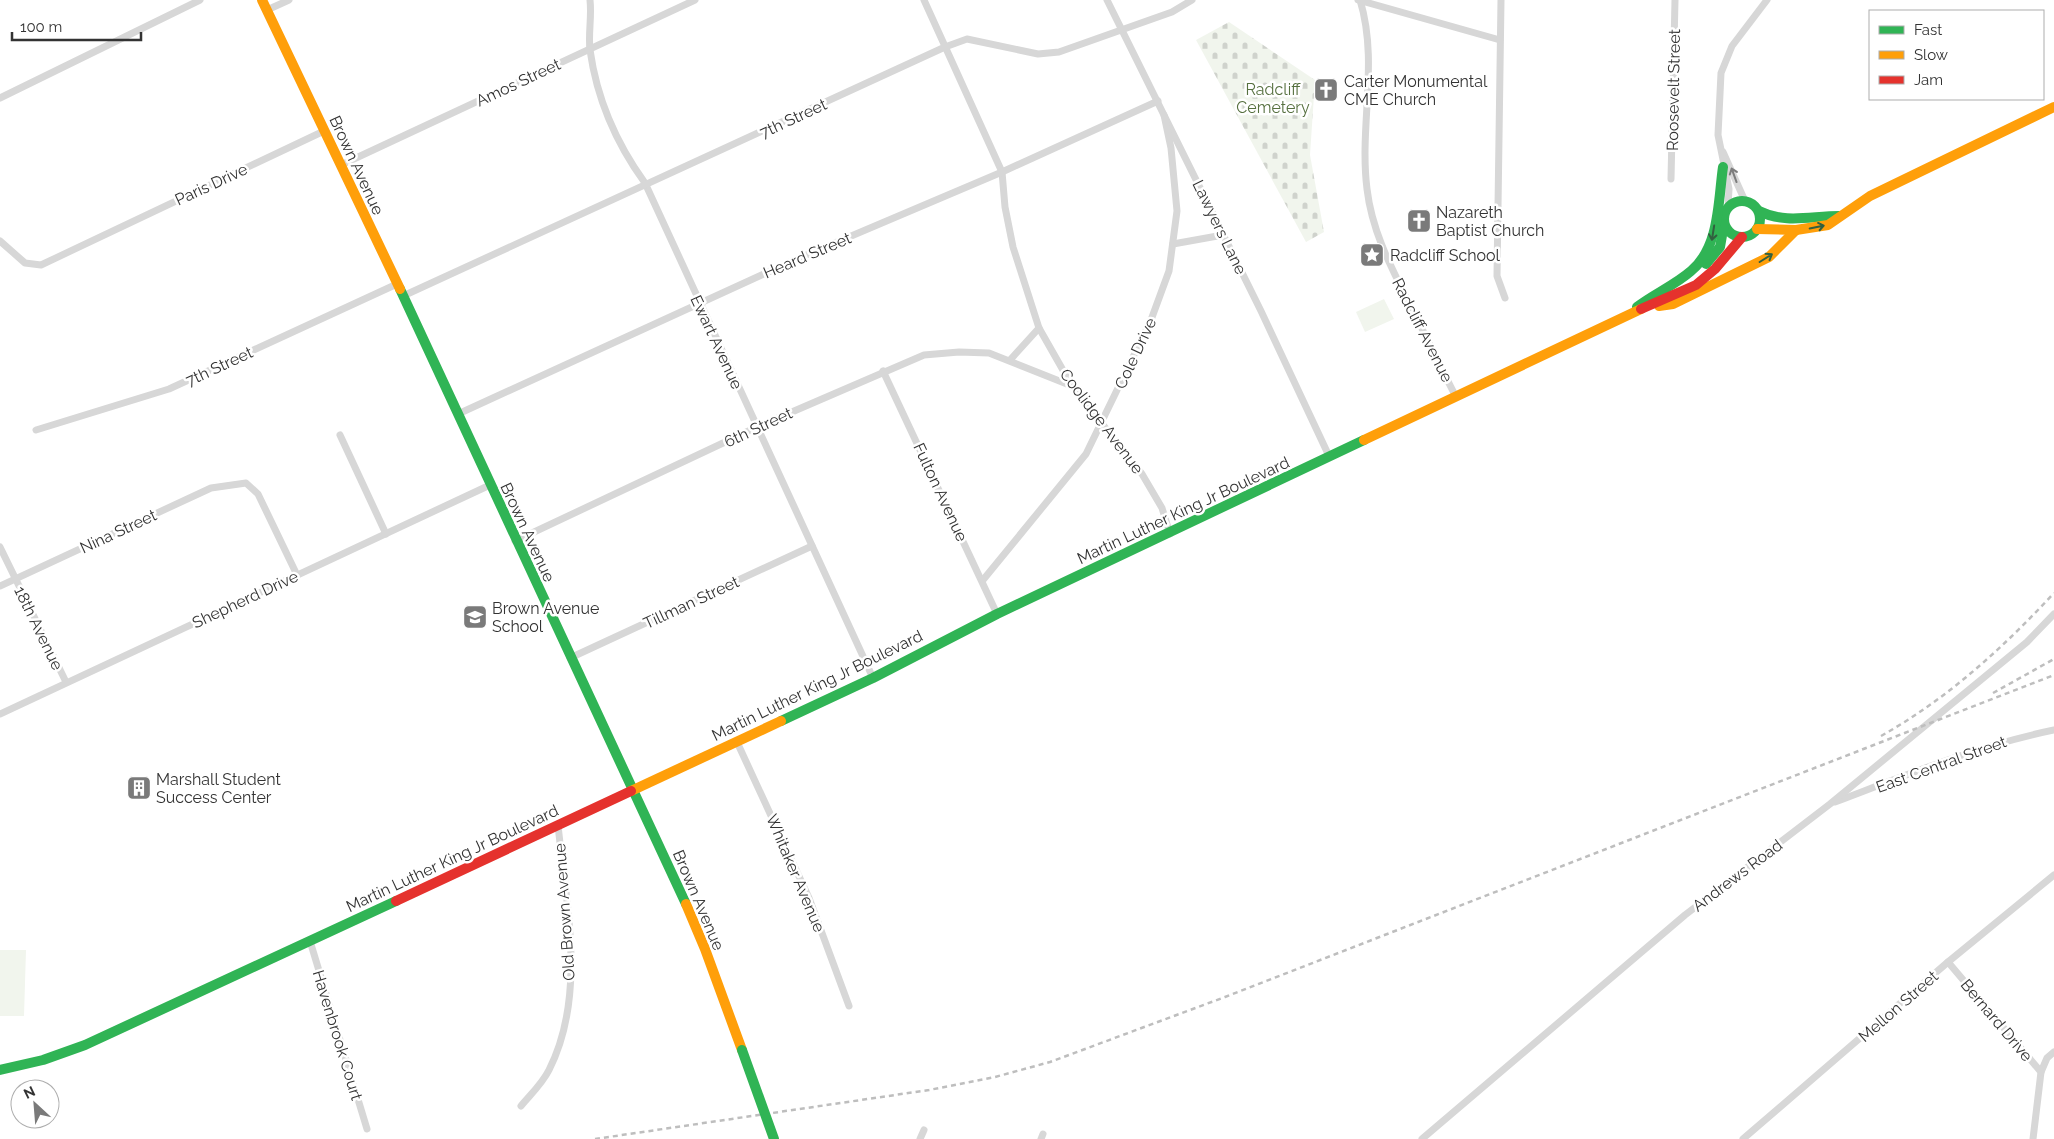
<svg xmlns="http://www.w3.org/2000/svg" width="2054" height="1139" font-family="Raleway,sans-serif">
<defs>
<pattern id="cemetery-stones" width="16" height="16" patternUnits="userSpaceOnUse" patternTransform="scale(1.25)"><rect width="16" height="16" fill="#f1f5ed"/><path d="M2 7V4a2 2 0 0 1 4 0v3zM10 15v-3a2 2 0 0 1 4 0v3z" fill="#cfd2cc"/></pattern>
</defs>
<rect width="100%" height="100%" fill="#fff"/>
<g fill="#f1f5ed">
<path d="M 1384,299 L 1394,319 L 1365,332 L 1356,312 Z"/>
<path d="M 0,950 L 26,950 L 24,1016 L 0,1016 Z"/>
</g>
<path fill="url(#cemetery-stones)" d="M 1229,22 L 1315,80 L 1310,155 L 1324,232 L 1306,242 L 1196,40 Z"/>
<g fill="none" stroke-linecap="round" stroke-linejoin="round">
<g stroke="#d7d7d7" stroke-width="7">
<path d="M 590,0 C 592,17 588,34 590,50 C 597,100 616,143 645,183 L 873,678"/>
<path d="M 924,0 L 1002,172 L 1005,207 L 1013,247 L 1039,328 L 1072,386 L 1142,474 L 1162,508 L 1170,534"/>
<path d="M 1107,0 L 1261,311 L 1329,456"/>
<path d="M 1358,0 L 1500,40"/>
<path d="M 1360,0 C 1379,62 1359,126 1367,189 C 1372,232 1392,269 1411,307 C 1426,336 1440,366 1455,395"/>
<path d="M 1501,0 L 1497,276 L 1505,298"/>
<path d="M 267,10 L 289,0"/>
<path d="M 0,98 L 200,0"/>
<path d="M 1723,152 L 1745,201"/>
<path d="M 341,165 L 695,0"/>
<path d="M 1671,179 L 1675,0"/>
<path d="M 1728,206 L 1729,189 L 1718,135 L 1721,73 L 1732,46 L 1767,0"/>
<path d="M 0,241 L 25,263 L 41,265 L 324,131"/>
<path d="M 1173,244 L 1223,235"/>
<path d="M 403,296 L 945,47 L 967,39 L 1038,54 L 1059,52 L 1172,12 L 1192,0"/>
<path d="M 1010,360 L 1039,328"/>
<path d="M 883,371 L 997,614"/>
<path d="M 458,414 L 790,262 L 1002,172 L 1158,101"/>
<path d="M 36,430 L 169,389 L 397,284"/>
<path d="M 340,435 L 386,534"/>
<path d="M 515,541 L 757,427 L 924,355 L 959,352 L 989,353 L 1072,386"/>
<path d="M 0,547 L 66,682"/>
<path d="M 983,580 L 1086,454 L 1151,320 L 1169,271 L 1177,211 L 1171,148 L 1164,115"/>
<path d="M 0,586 L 211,488 L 246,483 L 258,494 L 297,575"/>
<path d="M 570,658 L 812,546"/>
<path d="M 0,714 L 490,485"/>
<path d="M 737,742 L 809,898 L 849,1006"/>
<path d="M 1835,802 C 1909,774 1977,746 2054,730"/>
<path d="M 310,941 L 367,1129"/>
<path d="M 1948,962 L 2041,1072 L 2033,1139"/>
<path d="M 2041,1072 L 2047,1058 L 2054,1052"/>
<path d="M 521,1106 C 530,1095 542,1084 549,1070 C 587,995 566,904 558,825"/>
<path d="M 920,1139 L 924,1130"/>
<path d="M 1041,1139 L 1043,1134"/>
<path d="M 1422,1139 L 1685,915 L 1830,804 L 2027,642 L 2054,614"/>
<path d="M 1743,1139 L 1948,962 L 2054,875"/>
</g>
<g stroke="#30b455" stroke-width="10">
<circle cx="1742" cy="219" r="18"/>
<path d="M 1759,211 C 1785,224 1811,216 1839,216"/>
<path d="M 1706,264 L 1720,247 L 1724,224"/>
<path d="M 400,289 L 686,904"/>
<path d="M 1637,307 C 1654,294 1675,285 1691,271 C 1720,247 1718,201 1723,167"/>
<path d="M 781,721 L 873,678 L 997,614 L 1364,440"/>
<path d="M 0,1070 L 43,1060 L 85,1045 L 396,901"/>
</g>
<g stroke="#ff9f0a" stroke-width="10">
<path d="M 262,0 L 400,289"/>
<path d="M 1757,229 L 1796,230 L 1828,225 L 1870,196 L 2054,107"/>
<path d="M 1659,306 L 1673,304 L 1769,257 L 1796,230"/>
<path d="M 1364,440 L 1641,309"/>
<path d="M 631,791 L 781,721"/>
<path d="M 686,904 L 705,949 L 742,1050"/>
</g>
<g stroke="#e5322d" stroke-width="10">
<path d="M 1641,309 L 1696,285 L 1715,269 L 1742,237"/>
<path d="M 396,901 L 631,791"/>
</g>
<g stroke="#bebebe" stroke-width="2.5" stroke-dasharray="5 4" stroke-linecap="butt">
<path d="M 1993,693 L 2054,659"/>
<path d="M 1881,736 C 1947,699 2003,648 2054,593"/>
<path d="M 595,1139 L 929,1090 L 995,1077 L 1050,1062 L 1225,997 L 2054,675"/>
</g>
<path stroke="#30b455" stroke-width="10" d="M 742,1050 L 774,1139"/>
</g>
<defs><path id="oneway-shaft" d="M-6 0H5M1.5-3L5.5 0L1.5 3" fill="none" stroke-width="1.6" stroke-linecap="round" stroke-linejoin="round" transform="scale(1.25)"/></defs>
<use stroke="#7d7d7d" href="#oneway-shaft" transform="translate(1734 175) rotate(-110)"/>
<g stroke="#32603f">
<use href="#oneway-shaft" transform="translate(1817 227) rotate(-12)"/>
<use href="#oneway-shaft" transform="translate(1713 233) rotate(99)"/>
<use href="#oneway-shaft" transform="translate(1766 258) rotate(-32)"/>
</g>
<defs>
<symbol id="church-square" viewBox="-11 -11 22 22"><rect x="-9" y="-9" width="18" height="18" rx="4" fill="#7a7a7a" stroke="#fff"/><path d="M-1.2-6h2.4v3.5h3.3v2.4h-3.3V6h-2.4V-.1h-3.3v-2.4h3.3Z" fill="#fff"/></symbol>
<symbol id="sight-square" viewBox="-11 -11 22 22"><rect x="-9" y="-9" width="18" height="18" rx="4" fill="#7a7a7a" stroke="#fff"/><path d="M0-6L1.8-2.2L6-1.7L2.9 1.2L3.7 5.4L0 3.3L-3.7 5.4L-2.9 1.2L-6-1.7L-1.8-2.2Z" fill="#fff"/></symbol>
<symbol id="school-square" viewBox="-11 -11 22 22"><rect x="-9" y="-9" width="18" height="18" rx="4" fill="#7a7a7a" stroke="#fff"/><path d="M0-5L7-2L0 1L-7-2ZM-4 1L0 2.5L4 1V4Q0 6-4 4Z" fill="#fff"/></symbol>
<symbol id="building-square" viewBox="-11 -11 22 22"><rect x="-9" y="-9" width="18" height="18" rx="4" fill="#7a7a7a" stroke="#fff"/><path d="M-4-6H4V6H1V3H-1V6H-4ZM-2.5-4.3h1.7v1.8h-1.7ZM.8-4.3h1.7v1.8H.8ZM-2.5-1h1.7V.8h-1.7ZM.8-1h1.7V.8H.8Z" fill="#fff"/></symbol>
</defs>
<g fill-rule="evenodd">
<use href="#church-square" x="1312" y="76" width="28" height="28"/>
<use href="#church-square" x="1405" y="207" width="28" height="28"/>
<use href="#sight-square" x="1358" y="241" width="28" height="28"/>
<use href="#school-square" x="461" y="603" width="28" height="28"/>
<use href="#building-square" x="125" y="774" width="28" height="28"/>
</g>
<g text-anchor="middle" stroke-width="5" stroke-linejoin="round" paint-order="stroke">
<g font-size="16" fill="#333" stroke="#fff" text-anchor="start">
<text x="1344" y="87">Carter Monumental<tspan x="1344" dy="18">CME Church</tspan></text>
<text x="1436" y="218">Nazareth<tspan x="1436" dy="18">Baptist Church</tspan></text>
<text x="1390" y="261">Radcliff School</text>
<text x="492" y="614">Brown Avenue<tspan x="492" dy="18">School</tspan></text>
<text x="156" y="785">Marshall Student<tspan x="156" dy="18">Success Center</tspan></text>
</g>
<g font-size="16" fill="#333" stroke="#fff">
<text transform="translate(518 82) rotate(-25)" y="6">Amos Street</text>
<text transform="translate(1673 90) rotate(-89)" y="6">Roosevelt Street</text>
<text transform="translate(793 118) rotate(-25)" y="6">7th Street</text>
<text transform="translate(357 165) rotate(65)" y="6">Brown Avenue</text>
<text transform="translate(211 184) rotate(-25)" y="6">Paris Drive</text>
<text transform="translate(1220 227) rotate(64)" y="6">Lawyers Lane</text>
<text transform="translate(807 255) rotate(-23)" y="6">Heard Street</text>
<text transform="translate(1423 330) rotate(63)" y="6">Radcliff Avenue</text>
<text transform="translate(717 342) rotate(65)" y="6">Ewart Avenue</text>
<text transform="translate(1135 353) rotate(-65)" y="6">Cole Drive</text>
<text transform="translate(219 366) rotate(-25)" y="6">7th Street</text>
<text transform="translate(1102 421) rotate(53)" y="6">Coolidge Avenue</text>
<text transform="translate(758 427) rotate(-25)" y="6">6th Street</text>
<text transform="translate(941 492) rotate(65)" y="6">Fulton Avenue</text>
<text transform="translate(1183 510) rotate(-25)" y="6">Martin Luther King Jr Boulevard</text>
<text transform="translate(118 531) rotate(-25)" y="6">Nina Street</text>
<text transform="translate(528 532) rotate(65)" y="6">Brown Avenue</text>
<text transform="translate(245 599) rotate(-25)" y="6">Shepherd Drive</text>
<text transform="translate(691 602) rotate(-25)" y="6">Tillman Street</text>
<text transform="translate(39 628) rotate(64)" y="6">18th Avenue</text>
<text transform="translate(817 685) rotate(-26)" y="6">Martin Luther King Jr Boulevard</text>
<text transform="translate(1941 764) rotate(-20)" y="6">East Central Street</text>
<text transform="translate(452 858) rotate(-25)" y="6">Martin Luther King Jr Boulevard</text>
<text transform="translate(796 873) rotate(67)" y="6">Whitaker Avenue</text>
<text transform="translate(1737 875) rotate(-37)" y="6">Andrews Road</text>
<text transform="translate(699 900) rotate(67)" y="6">Brown Avenue</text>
<text transform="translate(564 912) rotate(-94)" y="6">Old Brown Avenue</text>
<text transform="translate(1898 1006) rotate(-41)" y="6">Mellon Street</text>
<text transform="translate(1997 1020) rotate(50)" y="6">Bernard Drive</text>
<text transform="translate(338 1035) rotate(73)" y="6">Havenbrook Court</text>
</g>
<g font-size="16" fill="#56703f" stroke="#fff">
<text x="1273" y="95">Radcliff<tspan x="1273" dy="18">Cemetery</tspan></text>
</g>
</g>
<rect x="1869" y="10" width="175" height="90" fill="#ffffff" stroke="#adadad"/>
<rect x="1879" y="26" width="25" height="8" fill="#30b455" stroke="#adadad"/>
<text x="1914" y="35" font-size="15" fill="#333333">Fast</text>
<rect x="1879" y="51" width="25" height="8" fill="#ff9f0a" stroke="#adadad"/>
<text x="1914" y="60" font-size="15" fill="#333333">Slow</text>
<rect x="1879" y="76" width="25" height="8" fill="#e5322d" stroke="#adadad"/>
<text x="1914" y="85" font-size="15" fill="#333333">Jam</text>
<g transform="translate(35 1104) rotate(334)"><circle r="24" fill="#ffffff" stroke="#adadad"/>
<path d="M0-4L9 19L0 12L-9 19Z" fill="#7a7a7a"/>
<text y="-8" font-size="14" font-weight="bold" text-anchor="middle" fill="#333333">N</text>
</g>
<path d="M12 32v8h129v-8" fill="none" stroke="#333333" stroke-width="2.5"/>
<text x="20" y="32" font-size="15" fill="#333333" stroke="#ffffff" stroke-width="4" paint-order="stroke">100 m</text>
</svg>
